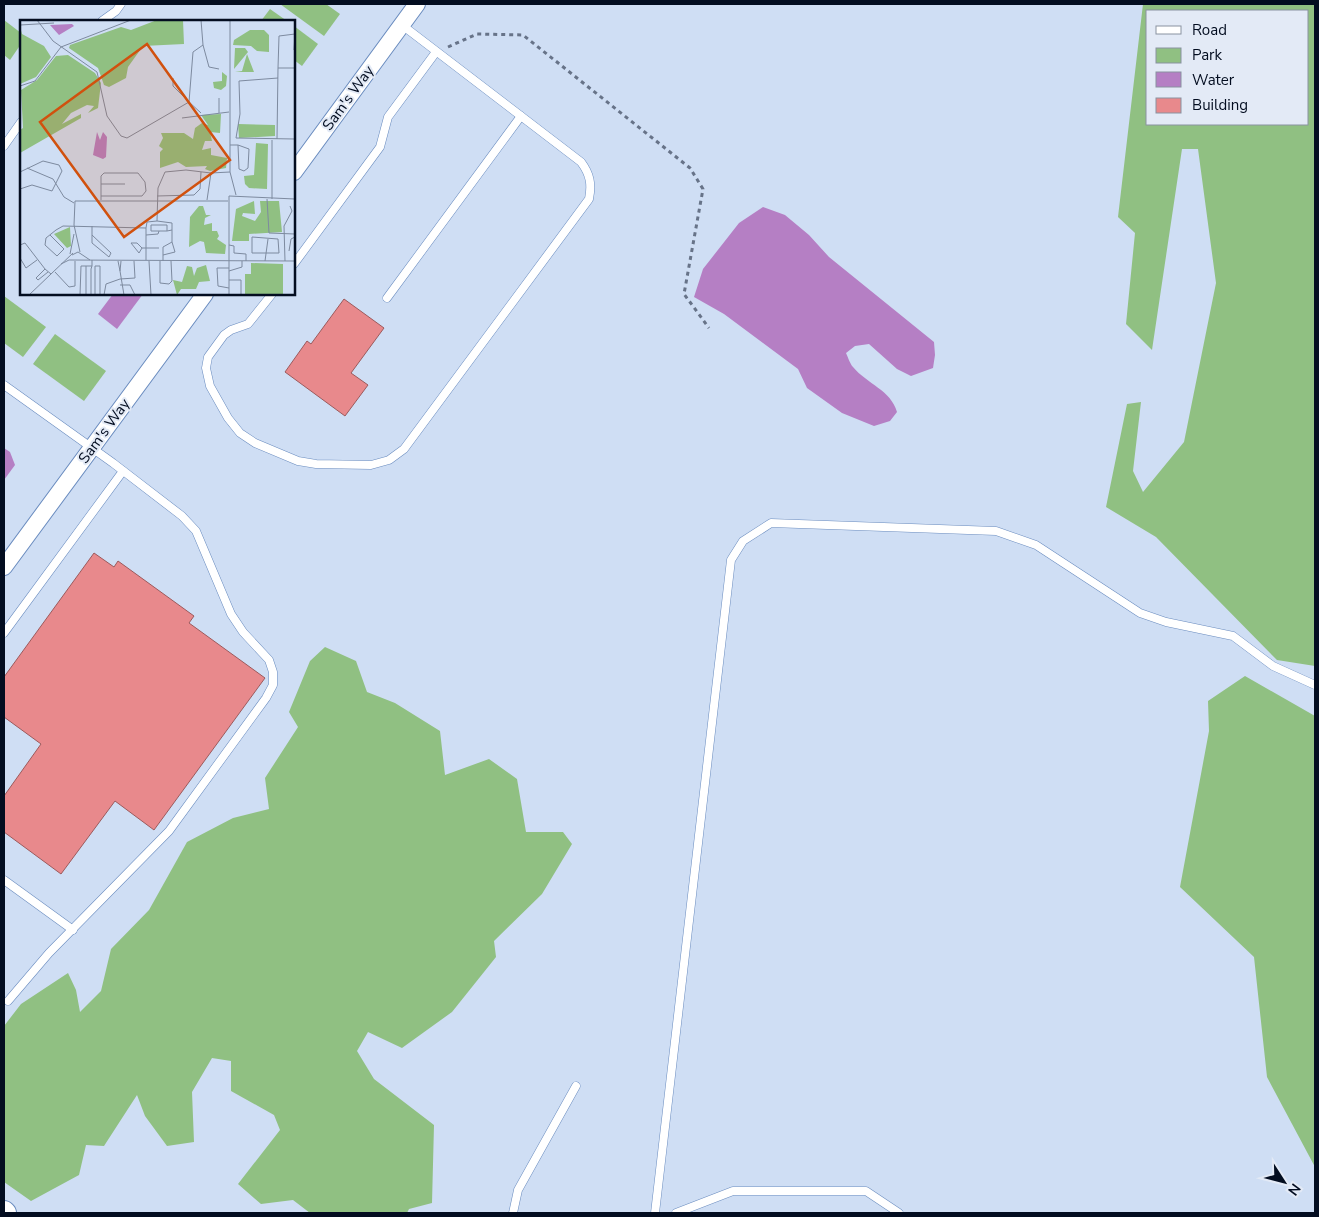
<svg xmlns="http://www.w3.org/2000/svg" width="1319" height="1217" font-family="'Nunito Sans',sans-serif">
<rect width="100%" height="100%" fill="#cfdef4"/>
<g fill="#90c082" fill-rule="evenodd">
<path d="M 280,4 L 326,4 L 340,14 L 324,36 Z"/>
<path d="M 1143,4 L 1315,4 L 1315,666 L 1277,660 L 1156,537 L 1106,507 L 1127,404 L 1141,402 L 1133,471 L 1143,492 L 1184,442 L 1216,283 L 1198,149 L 1182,149 L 1152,350 L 1126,324 L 1135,233 L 1118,217 ZM 1148,11 L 1308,11 L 1308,124 L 1148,124 Z"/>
<path d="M 270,9 L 287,21 L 261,21 Z"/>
<path d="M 4,20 L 21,33 L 21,44 L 10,60 L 4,55 Z"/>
<path d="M 294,26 L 318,44 L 302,66 L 294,60 Z"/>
<path d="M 4,296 L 46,327 L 23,357 L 4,343 Z"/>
<path d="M 55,334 L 106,371 L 84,401 L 33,364 Z"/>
<path d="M 325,647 L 356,661 L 367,692 L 395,703 L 440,731 L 445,775 L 489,759 L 517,779 L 526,832 L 563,832 L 572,844 L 542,894 L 494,941 L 496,957 L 452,1012 L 402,1048 L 368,1032 L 357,1051 L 374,1079 L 434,1125 L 432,1203 L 409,1209 L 407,1213 L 310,1213 L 293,1200 L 261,1204 L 238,1184 L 280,1130 L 274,1115 L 231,1091 L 231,1061 L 212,1058 L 192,1092 L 194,1142 L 167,1146 L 145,1116 L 137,1095 L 104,1146 L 86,1145 L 79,1175 L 31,1201 L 4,1182 L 4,1026 L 21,1004 L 68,973 L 76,990 L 80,1012 L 101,991 L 111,949 L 149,910 L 187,842 L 233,818 L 269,809 L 265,778 L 298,727 L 289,712 L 310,661 Z"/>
<path d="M 1245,676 L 1315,716 L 1315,1167 L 1267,1077 L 1254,957 L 1180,887 L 1209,731 L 1208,701 Z"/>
</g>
<g fill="#b57fc4">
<path d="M 763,207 L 785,215 L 809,235 L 829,257 L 934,342 L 935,355 L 933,368 L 911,376 L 897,369 L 869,344 L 855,346 L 846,353 C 848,357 850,364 853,367 C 867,384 891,390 897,412 L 890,421 L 874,426 L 842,413 L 807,388 L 798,369 L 724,314 L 694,297 L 703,269 L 739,223 Z"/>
<path d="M 113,294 L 143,294 L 117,329 L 98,314 Z"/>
<path d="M 4,448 L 10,452 L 15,465 L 4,480 Z"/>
</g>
<g fill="#e8898c" stroke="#9c5a5c">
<path d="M 344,299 L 384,328 L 351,373 L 368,385 L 345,416 L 285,372 L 307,341 L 311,344 Z"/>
<path d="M 94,553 L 114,567 L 118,561 L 194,616 L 189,623 L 265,678 L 154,830 L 115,801 L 61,874 L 4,832 L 4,796 L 41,744 L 4,717 L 4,677 Z"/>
</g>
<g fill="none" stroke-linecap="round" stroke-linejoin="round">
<defs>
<g id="lane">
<path d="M 102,21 L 116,11 L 121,4"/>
<path d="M 4,146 L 21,122"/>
<path d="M 294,264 L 380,147 L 388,117 L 436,52"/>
<path d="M 272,294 L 248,324 L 231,330 L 224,335 L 208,357 L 206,368 L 210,386 L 228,418 L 240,433 L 255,443 L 298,461 L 316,464 L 371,465 L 389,460 L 404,449 L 589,199 C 592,184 590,174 581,162 L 402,25"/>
<path d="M 387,298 L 521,116"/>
<path d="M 4,385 L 113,463 L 182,516 L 196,531 L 231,614 L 243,632 L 269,660 L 273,672 L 273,685 L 266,698 L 169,831 L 49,953 L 8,1001"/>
<path d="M 4,633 L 123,471"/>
<path d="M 4,880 L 73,930"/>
<path d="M 513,1213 L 518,1190 L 576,1086"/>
<path d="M 655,1213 L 731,560 L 743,541 L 771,523 L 996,531 L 1036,545 L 1140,613 L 1166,622 L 1233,636 L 1273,666 L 1315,685"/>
<path d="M 676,1213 L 733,1191 L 866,1191 L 899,1213"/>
</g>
<g id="street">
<path d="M 294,172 L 417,4"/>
<path d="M 4,567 L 205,294"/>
</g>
<path id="secondary" d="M 4,1212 L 5,1213"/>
</defs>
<use href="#lane" stroke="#6a8cbf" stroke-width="9"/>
<use href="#street" stroke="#6a8cbf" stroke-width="18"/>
<use href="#secondary" stroke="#6a8cbf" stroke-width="24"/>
<path stroke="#677388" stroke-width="3" stroke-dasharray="4 4" stroke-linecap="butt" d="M 448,47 L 477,34 L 523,35 L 690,168 L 703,189 L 684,294 L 709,328"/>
<use href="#lane" stroke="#fff" stroke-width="8"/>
<use href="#street" stroke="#fff" stroke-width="16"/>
<use href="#secondary" stroke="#fff" stroke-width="22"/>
</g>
<g text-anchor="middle" stroke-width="4" stroke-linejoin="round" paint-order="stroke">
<g font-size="15" fill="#030d20" stroke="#e3eaf6">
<text transform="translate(348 98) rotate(-54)" y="5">Sam's Way</text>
<text transform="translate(104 431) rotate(-54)" y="5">Sam's Way</text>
</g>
</g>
<g transform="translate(20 20)">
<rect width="275" height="275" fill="#cfdef4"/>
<path d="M 137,0 L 163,0 L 164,24 L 123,26 L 108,47 L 106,58 L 89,67 L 84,65 L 78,48 L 49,28 L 50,25 L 101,7 L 111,10 ZM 0,7 L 2,14 L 24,26 L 31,37 L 16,57 L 0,64 ZM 230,10 L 244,10 L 249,15 L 249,32 L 237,31 L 231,26 L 213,25 L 214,20 ZM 215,28 L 225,28 L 228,32 L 214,49 ZM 227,34 L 234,52 L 215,52 L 222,51 ZM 48,35 L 75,53 L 81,63 L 78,88 L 68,93 L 74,86 L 67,85 L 51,93 L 42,104 L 61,94 L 61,98 L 0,133 L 0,110 L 3,108 L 1,70 L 17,60 L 36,36 ZM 202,52 L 207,56 L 206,66 L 201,70 L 194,68 L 193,62 L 202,61 ZM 201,94 L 200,113 L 190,112 L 192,121 L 185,121 L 182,130 L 191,128 L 191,135 L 207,138 L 206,148 L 190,151 L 185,149 L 187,146 L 166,147 L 158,142 L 140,148 L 140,132 L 143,129 L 139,126 L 143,118 L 141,113 L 164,113 L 173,119 L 175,108 L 182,103 L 188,105 L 181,95 ZM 218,104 L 255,105 L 255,116 L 219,118 ZM 236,123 L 248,124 L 247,169 L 229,168 L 225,164 L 224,156 L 234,155 ZM 234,181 L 235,194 L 223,193 L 222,196 L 235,201 L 241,192 L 240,181 L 259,181 L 262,212 L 229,214 L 229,221 L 212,221 L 216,189 ZM 179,186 L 183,186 L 186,195 L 191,195 L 185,198 L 184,205 L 192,203 L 192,211 L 197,211 L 199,216 L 197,219 L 206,225 L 205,234 L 186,233 L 184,222 L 180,221 L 169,227 L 170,197 ZM 50,207 L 51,226 L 47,228 L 34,214 ZM 231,243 L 263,244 L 263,275 L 225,275 L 225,254 L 231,254 ZM 186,245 L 190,261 L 179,262 L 176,269 L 161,269 L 157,275 L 153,260 L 162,262 L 167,246 L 172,247 L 174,256 L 177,248 Z" fill="#90c082"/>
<path d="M 30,5 L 52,4 L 54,6 L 39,15 ZM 77,112 L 80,120 L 83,112 L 87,117 L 86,137 L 83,139 L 73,135 Z" fill="#b57fc4"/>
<path fill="none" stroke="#7d8a9f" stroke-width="1" d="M 17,0 L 33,21 L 77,52 L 87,96 L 101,116 L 107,118 L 169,82 L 153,66 L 153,58M 181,0 L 183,25 L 189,47 L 199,49M 210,0 L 210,152 L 216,175M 0,5 L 34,3M 274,30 L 275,14M 258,48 L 259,16 L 275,14M 258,58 L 219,61 L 220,94 L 216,118 L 275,119M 0,66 L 15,61 L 41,27 L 111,0M 199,78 L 199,93M 181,93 L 169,82 L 173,32 L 183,25M 162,98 L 209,92M 257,119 L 258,48 L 275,48M 252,120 L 252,179M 210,125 L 218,125 L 229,129 L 228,148 L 224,151 L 219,149 L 218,125M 7,148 L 33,159 L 44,177 L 54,183M 0,152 L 23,141 L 39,145 L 42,151 L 32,171 L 12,165 L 0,169M 81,164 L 105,164M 137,176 L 174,175 L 180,169 L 181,152M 247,179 L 249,213 L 275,214M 81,180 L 81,156 L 84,153 L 118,153 L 125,162 L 126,171 L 122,176 L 81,176M 187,180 L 191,153 L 210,152M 72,206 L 72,215 L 91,233 L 89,237 L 72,223 L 72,215M 126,208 L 126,240M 147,211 L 147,205 L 131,205 L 131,211 L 147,211 L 152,210M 30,215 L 44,229 L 37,236 L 25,225 L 26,218 L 36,210 L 43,206 L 126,208 L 127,202 L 137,201M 126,215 L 138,214 L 139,211M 232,217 L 258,219 L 259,233 L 232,233 ZM 0,225 L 5,223 L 25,249M 209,225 L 214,226 L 214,233 L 226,234 L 226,241M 122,228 L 119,233 L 111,223 L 117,223 L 122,228 L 139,228M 269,231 L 271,219 L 275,217M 60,232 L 54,205 L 55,181 L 208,181M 50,234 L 54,214M 52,235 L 58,232 L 70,240M 143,235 L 155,232 L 152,222M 0,238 L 6,248 L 17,240M 72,240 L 72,246 L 71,249 L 71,275 L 60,275 L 61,246 L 72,246M 98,241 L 100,251 L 101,241M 129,241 L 131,275M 140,241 L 140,263 L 149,264 L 152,261 L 151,241M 143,241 L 143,227 L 152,222 L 152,203 L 137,201 L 138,168 L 145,152 L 166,150 L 191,153M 245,241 L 248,219M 265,241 L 264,206 L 272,191 L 270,186M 41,244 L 49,240 L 275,241M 100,251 L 104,275M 209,251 L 222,247 L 222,241M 28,252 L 18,260 L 16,258 L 25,249 L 31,254M 35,252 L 49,267 L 55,266 L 55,241M 209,260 L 221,260 L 221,275M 100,265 L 110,265 L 115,275M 209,268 L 198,266 L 197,248 L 209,248M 9,275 L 53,233M 66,275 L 66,246M 71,275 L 80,275 L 80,246 L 75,246 L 75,275M 84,275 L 86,264 L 100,259 L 115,258 L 114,241M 209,275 L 209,176 L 275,179"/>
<path fill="#d1510e" fill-opacity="0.15" stroke="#d1510e" stroke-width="2.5" d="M 127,24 L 210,140 L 104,217 L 20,102 Z"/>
<rect width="275" height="275" fill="none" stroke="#030d20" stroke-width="2.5"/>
</g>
<rect width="1319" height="1217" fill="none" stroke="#030d20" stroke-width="10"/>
<rect x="1146" y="10" width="162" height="115" fill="#e3eaf6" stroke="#8992a0"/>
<rect x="1156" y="26" width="25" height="8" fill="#ffffff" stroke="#8992a0"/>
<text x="1192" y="35" font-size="15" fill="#030d20">Road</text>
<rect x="1156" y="48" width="25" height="15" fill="#90c082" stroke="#8992a0"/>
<text x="1192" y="60" font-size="15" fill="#030d20">Park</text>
<rect x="1156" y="72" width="25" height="15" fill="#b57fc4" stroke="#8992a0"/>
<text x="1192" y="85" font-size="15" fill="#030d20">Water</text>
<rect x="1156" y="98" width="25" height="15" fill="#e8898c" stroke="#8992a0"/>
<text x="1192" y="110" font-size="15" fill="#030d20">Building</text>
<g transform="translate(1284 1182) rotate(126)" stroke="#e3eaf6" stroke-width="4" paint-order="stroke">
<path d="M0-4L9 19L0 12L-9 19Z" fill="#030d20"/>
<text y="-8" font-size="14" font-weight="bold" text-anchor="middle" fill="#030d20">N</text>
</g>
</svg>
